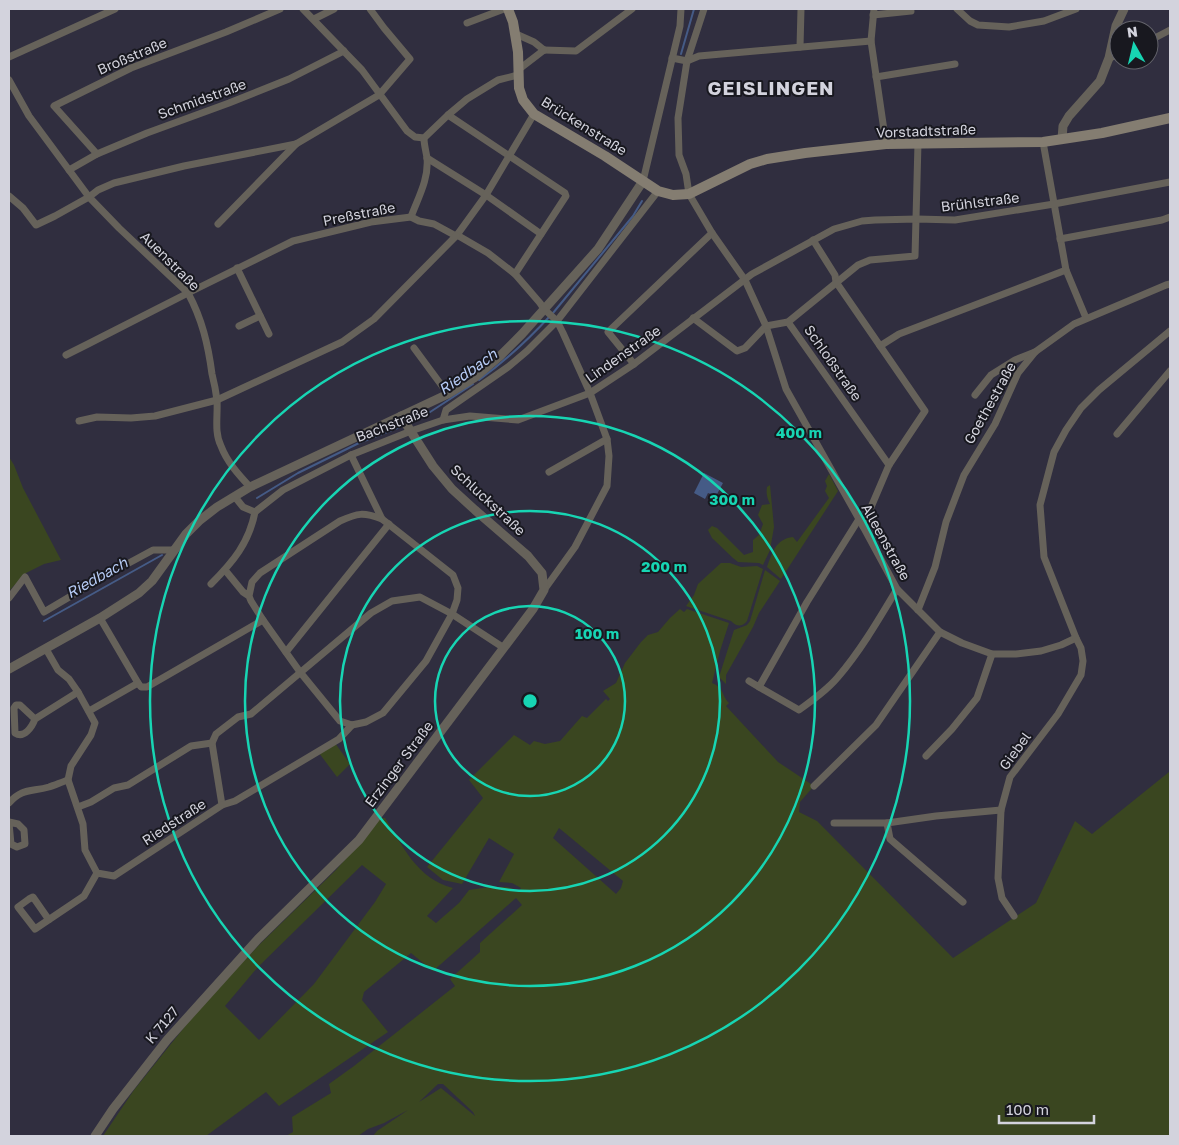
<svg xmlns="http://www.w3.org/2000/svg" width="1179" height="1145" font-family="'Golos Text',sans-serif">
<rect width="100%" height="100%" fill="#302e3f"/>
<g fill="#3a4620" fill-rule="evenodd">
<path d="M 9,457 L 14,465 L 23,488 L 61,560 L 44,564 L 26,573 L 9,591 Z"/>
<path d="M 829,474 L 838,491 L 781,579 L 767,567 C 772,554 775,539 793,537 L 797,542 L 829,498 L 825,491 L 827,486 L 825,481 Z"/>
<path d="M 770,485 L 774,527 L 770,550 L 763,565 L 759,563 L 738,562 L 733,558 L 712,538 L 708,530 L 712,526 L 717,528 L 744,555 L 753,552 L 753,540 L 759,535 L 763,524 L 758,515 L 762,505 L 770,504 C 767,498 766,494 767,487 Z"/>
<path d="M 721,563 L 730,563 L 741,567 L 757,566 L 763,569 L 747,621 C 742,627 737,627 731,621 L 686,606 L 694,595 L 698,584 Z"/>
<path d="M 765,570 L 780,581 L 759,613 L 753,627 L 726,675 L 726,684 L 719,677 L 734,630 L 747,625 L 750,621 Z"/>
<path d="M 680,609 L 684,612 L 687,609 L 729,623 L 720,651 L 712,683 C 725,688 721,695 729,703 L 726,706 L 778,762 L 814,786 L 800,802 L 799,812 L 817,821 L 953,958 L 1036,903 L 1075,821 L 1092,834 L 1169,772 L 1170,773 L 1170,1136 L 373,1136 L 377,1131 L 408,1110 L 384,1123 L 368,1129 L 358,1136 L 286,1136 L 293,1132 L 292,1117 L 331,1093 L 329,1084 L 354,1066 L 455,986 L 450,979 L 480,952 L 480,943 L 522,905 L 516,898 L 433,971 L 411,953 L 364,992 L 362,1000 L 388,1032 L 279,1106 L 266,1092 L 206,1136 L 103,1136 L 134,1090 L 207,999 L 260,944 L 336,870 L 380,818 L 385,818 C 403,846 417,879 453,888 L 427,916 L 436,923 L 459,903 L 469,890 L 490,887 L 507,887 L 519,891 L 521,888 L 512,883 L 499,882 L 514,854 L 489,838 L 462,884 L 443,880 L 427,867 L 483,798 L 469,780 L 514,735 L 530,745 L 534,741 L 545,744 L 560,741 L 582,716 L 587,718 L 606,699 L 608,701 L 610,699 L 603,691 L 616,683 L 625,663 L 641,642 L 648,635 L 658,632 L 670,618 ZM 559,828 L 623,881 L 621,888 L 616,894 L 553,838 ZM 362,865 L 386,884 L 375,902 L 314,984 L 259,1040 L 225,1006 L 258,967 ZM 438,1084 L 443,1084 L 473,1112 L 475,1116 L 441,1088 L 419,1102 Z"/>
<path d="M 335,743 L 350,764 L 337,777 L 319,753 Z"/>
</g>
<path fill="#455b86" d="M 704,473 L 723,483 L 716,496 L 708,493 L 705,499 L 694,493 Z"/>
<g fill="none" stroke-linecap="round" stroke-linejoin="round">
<g stroke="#455b86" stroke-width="2">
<path d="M 681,54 L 694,9"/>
<path d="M 553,313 L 633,216 L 642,201"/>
<path d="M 479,380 C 505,361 528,340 550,316"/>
<path d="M 409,423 L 424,416 L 473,384"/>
<path d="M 257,498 L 298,473 L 359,443 L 405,425"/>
<path d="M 44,621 L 162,555"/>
</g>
<g stroke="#66625a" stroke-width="7">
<path d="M 303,9 L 362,70 L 407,131 L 415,137 L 424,138"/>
<path d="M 704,9 L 687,61 L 678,118 L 679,155 L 686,174 L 689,194 L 712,233 L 745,280 L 766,326 L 786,389 L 859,519 L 897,589 L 940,632 L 962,643 L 992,654 L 1016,654 L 1041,651 L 1061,645 L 1076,638"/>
<path d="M 874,9 L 871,41 L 886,144"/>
<path d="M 957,9 L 970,21 L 978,25 L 1009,27 L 1044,21 L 1076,9"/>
<path d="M 873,15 L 911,11"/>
<path d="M 314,19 L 334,9"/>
<path d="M 467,23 L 504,9"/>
<path d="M 516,34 L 534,42 L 544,50"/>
<path d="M 1149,41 L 1170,30"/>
<path d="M 800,47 L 801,9"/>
<path d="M 544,50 L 576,51 L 632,9"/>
<path d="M 9,57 L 115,9"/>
<path d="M 672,58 L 687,61 L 699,56 L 871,41"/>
<path d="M 1109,58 L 1119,55"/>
<path d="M 518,70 L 544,50"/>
<path d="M 876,77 L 955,64"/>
<path d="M 9,80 L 29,116 L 89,197 L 119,228 L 188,293 C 202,319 208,344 212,374 C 214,382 216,392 217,400 C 218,416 214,432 221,446 C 227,462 238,474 250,487"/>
<path d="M 448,115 L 565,193 L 566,196 L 515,274"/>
<path d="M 1043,142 L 1066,270 L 1086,318"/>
<path d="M 97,154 L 54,106 L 131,68 L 226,32 L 280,9"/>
<path d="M 427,158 L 486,195 L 541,234"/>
<path d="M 69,170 L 97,154 L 147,133 L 229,103 L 289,79 L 344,51"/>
<path d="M 643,181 L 680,26 L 681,9"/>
<path d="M 9,196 L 23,208 L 36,225 L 55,216 L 89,197 L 98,190 L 114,183 L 184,166 L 296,144 L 379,95 L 410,59 L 384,28 L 370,9"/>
<path d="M 411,217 C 418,198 429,179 427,158 C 426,151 424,145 424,138 L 448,115 L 467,99 L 498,80 L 518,75"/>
<path d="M 218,224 L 296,144"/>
<path d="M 457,235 L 486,195 L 534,114"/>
<path d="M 1060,239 L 1162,220 L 1170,217"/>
<path d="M 813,240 L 835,275 L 836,282 L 925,411 L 889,465 L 863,526"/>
<path d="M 237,268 L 269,334"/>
<path d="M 693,318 L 737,351 L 745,348 L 766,326"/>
<path d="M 788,322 L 889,465"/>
<path d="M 239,326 L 260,316"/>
<path d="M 766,326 L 788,322 L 858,265 L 870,260 L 915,256 L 918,143"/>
<path d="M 880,346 L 899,334 L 1066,270"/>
<path d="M 414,348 L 448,394"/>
<path d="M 66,355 L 88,344 L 188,293 L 293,241 L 371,222 L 411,217 L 419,221 L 434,224 L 456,236 L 457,235 L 488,253 L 515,274 L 540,303 L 544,309 L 557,321 L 563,333 L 590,393 L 607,439 L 609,456 L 607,486 L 575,547 L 544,590"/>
<path d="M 634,364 L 608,332 L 712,233"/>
<path d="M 975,395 L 991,375 L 1015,360 L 1035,352"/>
<path d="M 443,420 L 446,410 L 508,367 L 527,351 L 557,321 L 658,191"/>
<path d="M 79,421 L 97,417 L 131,418 L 155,416 L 217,400 L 342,342 L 374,319 L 456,236"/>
<path d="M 1117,434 L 1170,371"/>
<path d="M 351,455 L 382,519"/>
<path d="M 549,472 L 607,439"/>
<path d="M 235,497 L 243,507 L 255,512 L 283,490 L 351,455 L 411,431 L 443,420 L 470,416 L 518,420 L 590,393 L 634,364 L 752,274 L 834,229 L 862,221 L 875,220 L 917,219 L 955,220 L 1054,204 L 1170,182"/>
<path d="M 225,570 L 243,592 L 249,596 L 251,601 L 263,620 L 300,672 L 340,721 L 352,725 L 366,722 L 383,713 L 426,661 L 452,614 L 457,600 L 458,588 L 453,575 L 382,519 C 363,512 358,513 340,521 L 260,573 L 252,582 L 249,596"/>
<path d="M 211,584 C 233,562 249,543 255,512"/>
<path d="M 9,598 L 25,577 L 44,612 L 103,577 L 153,550 L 174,550"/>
<path d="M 918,610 L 935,567 L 946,522 L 964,475 L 995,424 L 1018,373 L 1035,352 L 1074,324 L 1166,285 L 1170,284"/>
<path d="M 100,618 L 138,683"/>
<path d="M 46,649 L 58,670 L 69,679 L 78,692 L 95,723 L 91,735 L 71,766 L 68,780 L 83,824 L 85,850 L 97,873 L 114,876 L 222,805 L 212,743 L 216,734 L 238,717 L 251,714 L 371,613 L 392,601 L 420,597 L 452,614 L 504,648"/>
<path d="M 286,652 L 389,524"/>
<path d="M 749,681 L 759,687 L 807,602 L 859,519"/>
<path d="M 759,687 L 799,710 C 813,700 827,690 838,677 C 861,650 879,619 897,589"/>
<path d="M 89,711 L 138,683 L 141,687 L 147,687 L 263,620"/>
<path d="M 35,719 L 20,705 L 16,705 L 14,708 L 15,733 C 24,739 32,727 35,719 L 78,692"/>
<path d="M 926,756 L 952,729 L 977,698 L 992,654"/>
<path d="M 814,786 L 876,725 L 940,632"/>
<path d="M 9,803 C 22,788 31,792 49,787 C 55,785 62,782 68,780"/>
<path d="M 222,805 L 235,801 L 339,739 L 352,725"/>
<path d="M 78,807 L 91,802 L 114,788 L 128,785 L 191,746 L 212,743"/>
<path d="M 9,822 L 18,824 L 24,830 L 25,844 L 17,847 L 11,844 L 9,823"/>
<path d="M 834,823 L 887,823 L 936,816 L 1001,810"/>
<path d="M 887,823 L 890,839 L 963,902"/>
<path d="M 1014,916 L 1002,898 L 998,878 L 1001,810 L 1010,777 L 1058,714 L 1081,675 L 1083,661 L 1081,648 L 1076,638 L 1044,557 L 1040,505 L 1054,452 L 1066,430 L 1081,408 L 1099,390 L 1170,331"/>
<path d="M 49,920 L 33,897 L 29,899 L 18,907 L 35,929 L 84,896 L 97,873"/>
</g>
<g stroke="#66625a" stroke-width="9">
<path d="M 1062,139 L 1063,126 L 1069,116 L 1100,81 L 1109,58 L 1116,26 L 1124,9"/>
<path d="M 9,669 L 100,618 L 139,593 L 152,581 L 186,534 L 199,521 L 217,507 L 250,487 L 448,394 L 474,378 L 500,356 L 522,334 L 598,249 L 643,181"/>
<path d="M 95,1136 L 113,1109 L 167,1040 L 258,939 L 359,840 L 533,609 L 544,590 L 542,573 L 528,556 L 475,510 L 452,489 L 433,466 L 401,416"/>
</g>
<path stroke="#847d71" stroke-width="10" d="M 508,9 L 513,22 L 518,52 L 519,88 L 523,100 L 534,114 L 605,156 L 658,191 L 673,195 L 689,194 L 750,164 L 767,159 L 805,153 L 886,144 L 1043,142 L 1102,133 L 1170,118"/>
</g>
<g fill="none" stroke="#17d5b3" stroke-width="2.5">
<circle cx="530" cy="701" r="95"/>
<circle cx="530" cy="701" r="190"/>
<circle cx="530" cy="701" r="285"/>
<circle cx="530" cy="701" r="380"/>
</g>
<g text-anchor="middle" stroke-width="4" stroke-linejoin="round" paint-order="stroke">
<g font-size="14" fill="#d3d3dd" stroke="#18181f">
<text transform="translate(132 56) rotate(-23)" y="5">Broßstraße</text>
<text transform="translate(202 99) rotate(-20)" y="5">Schmidstraße</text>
<text transform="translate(584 126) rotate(32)" y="5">Brückenstraße</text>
<text transform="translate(926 131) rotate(-2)" y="5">Vorstadtstraße</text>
<text transform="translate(980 202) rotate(-7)" y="5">Brühlstraße</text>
<text transform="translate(359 214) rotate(-11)" y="5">Preßstraße</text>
<text transform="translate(170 261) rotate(45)" y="5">Auenstraße</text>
<text transform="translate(623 354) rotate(-35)" y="5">Lindenstraße</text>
<text transform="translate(833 363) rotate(55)" y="5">Schloßstraße</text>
<text transform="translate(990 403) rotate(-61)" y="5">Goethestraße</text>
<text transform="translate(392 424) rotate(-21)" y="5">Bachstraße</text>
<text transform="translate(488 500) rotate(43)" y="5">Schluckstraße</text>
<text transform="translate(886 542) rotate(61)" y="5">Alleenstraße</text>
<text transform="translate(1015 751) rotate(-54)" y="5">Giebel</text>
<text transform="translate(399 764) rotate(-53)" y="5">Erzinger Straße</text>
<text transform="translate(174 822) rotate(-33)" y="5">Riedstraße</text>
<text transform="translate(162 1025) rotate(-50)" y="5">K 7127</text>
</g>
<g font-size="15" font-style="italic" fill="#b6cbf5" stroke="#18181f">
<text transform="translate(468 372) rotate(-35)" y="5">Riedbach</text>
<text transform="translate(97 578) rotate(-29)" y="5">Riedbach</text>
</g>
<g font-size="19" font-weight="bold" letter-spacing="1" fill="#d3d3dd" stroke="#18181f">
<text x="771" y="95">GEISLINGEN</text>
</g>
</g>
<circle cx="530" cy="701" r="8" fill="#17d5b3" stroke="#18181f" stroke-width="2.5"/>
<g font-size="15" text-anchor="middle" font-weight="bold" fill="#17d5b3" stroke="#18181f" stroke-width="4" stroke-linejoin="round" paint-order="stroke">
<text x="799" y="438">400 m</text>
<text x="732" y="505">300 m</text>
<text x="664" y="572">200 m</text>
<text x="597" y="639">100 m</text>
</g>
<rect width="1179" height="1145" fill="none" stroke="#d3d3dd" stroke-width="20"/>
<g transform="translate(1134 45) rotate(352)"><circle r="24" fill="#18181f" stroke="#63636b"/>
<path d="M0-4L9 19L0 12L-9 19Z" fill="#17d5b3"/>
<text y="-8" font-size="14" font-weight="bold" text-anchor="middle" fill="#d3d3dd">N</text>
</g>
<path d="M999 1115v8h95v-8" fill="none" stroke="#d3d3dd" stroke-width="2.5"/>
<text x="1006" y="1115" font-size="15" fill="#d3d3dd" stroke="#18181f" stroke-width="4" paint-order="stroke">100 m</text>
</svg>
